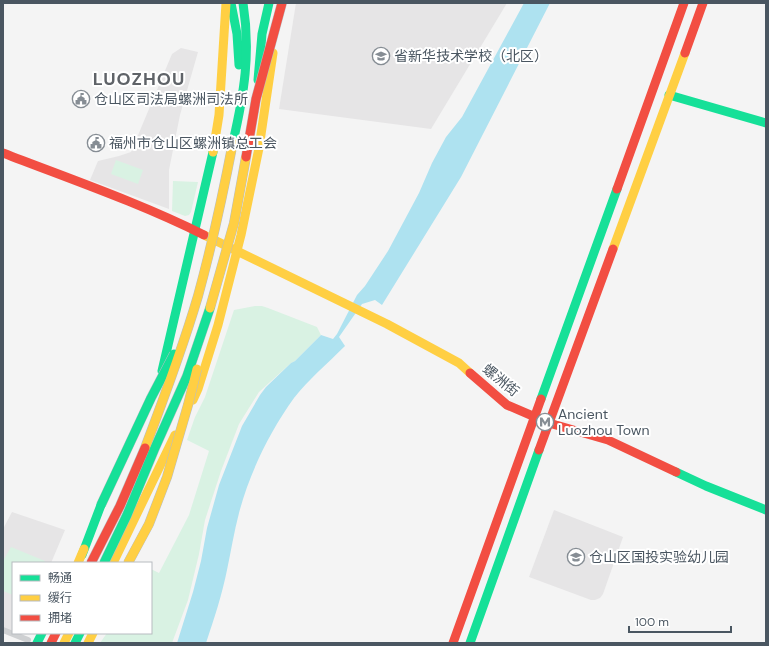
<svg xmlns="http://www.w3.org/2000/svg" width="769" height="646" font-family="'DM Sans','Noto Sans SC',sans-serif">
<rect width="100%" height="100%" fill="#f4f4f4"/>
<g fill="#e6e5e6">
<path d="M 296,3 L 507,3 L 431,129 L 279,109 Z"/>
<path d="M 181,48 L 198,52 L 180,115 L 169,170 L 169,209 L 90,180 L 98,161 L 119,156 L 131,152 L 172,54 Z"/>
<path d="M 554,510 L 623,537 L 603,594 L 600,598 L 595,600 L 591,600 L 529,577 Z"/>
<path d="M 12,512 L 65,530 L 51,563 L 13,563 L 13,632 L 3,628 L 3,529 Z"/>
</g>
<g fill="#d9f2e3">
<path d="M 116,160 L 143,170 L 138,184 L 111,174 Z"/>
<path d="M 173,181 L 198,182 L 191,212 L 189,215 L 185,216 L 172,211 Z"/>
<path d="M 255,306 L 262,306 L 268,308 L 317,327 L 321,335 L 295,361 L 291,363 L 259,392 L 239,424 L 221,471 L 205,520 L 199,554 L 188,600 L 172,643 L 100,643 L 107,633 L 151,633 L 151,569 L 159,573 L 189,515 L 209,451 L 187,440 L 195,417 L 205,397 L 234,310 Z"/>
<path d="M 11,547 L 45,561 L 44,563 L 13,563 L 13,595 L 3,591 L 3,561 Z"/>
</g>
<path fill="#aee2f0" d="M 524,3 L 550,3 L 461,177 L 382,305 L 375,300 L 362,304 L 339,337 L 345,346 C 328,363 309,379 294,398 C 270,431 249,474 239,513 C 234,532 231,551 227,570 C 222,595 214,619 206,643 L 177,643 L 193,592 L 201,561 L 207,528 L 219,485 L 242,426 L 260,395 L 266,387 L 291,363 L 295,361 L 321,335 L 333,339 L 337,334 L 357,295 L 365,286 L 388,251 L 419,193 L 432,163 L 446,137 L 462,117 Z"/>
<g fill="none" stroke-linecap="round" stroke-linejoin="round">
<path stroke="#ced0d2" stroke-width="6" d="M 3,630 L 28,640"/>
<g stroke="#16e098" stroke-width="9">
<path d="M 231,3 L 237,34 L 239,65"/>
<path d="M 258,80 L 262,34 L 269,3"/>
<path d="M 669,95 L 766,123"/>
<path d="M 233,142 C 244,94 251,53 243,3"/>
<path d="M 162,371 L 213,152"/>
<path d="M 541,399 L 617,189"/>
<path d="M 676,472 L 706,486 L 766,510"/>
<path d="M 82,555 L 101,505"/>
<path d="M 37,643 L 42,633"/>
<path d="M 75,643 L 80,633"/>
<path d="M 470,643 L 539,450"/>
</g>
<g stroke="#ffcf43" stroke-width="9">
<path d="M 213,152 L 219,115 L 226,3"/>
<path d="M 204,235 L 387,324 L 459,363 L 470,373"/>
<path d="M 613,249 L 685,53"/>
<path d="M 193,400 L 198,389 L 218,325 L 241,235 L 259,148 L 273,53"/>
<path d="M 78,563 L 84,549"/>
<path d="M 113,563 L 175,435"/>
<path d="M 64,643 L 69,633"/>
<path d="M 88,643 L 93,633"/>
</g>
<g stroke="#f24e42" stroke-width="9">
<path d="M 685,53 L 703,3"/>
<path d="M 3,153 C 70,179 140,203 204,235"/>
<path d="M 617,189 L 684,3"/>
<path d="M 470,373 L 507,405 L 549,423 L 608,440 L 676,472"/>
<path d="M 539,450 L 613,249"/>
<path d="M 51,643 L 56,633"/>
<path d="M 453,643 L 541,399"/>
</g>
<defs>
<g id="fast-bridge">
<path d="M 101,505 L 151,398 L 174,354"/>
<path d="M 104,563 L 127,515 L 154,450 L 187,376 L 210,308"/>
</g>
<g id="slow-bridge">
<path d="M 210,308 L 234,223 L 246,157"/>
<path d="M 145,448 C 164,398 183,347 198,296 C 212,245 223,194 233,142"/>
<path d="M 128,563 L 149,524 L 167,477 L 188,405 L 197,369"/>
</g>
<g id="jam-bridge">
<path d="M 246,157 L 256,99 L 282,3"/>
<path d="M 91,563 L 120,506 L 145,448"/>
</g>
</defs>
<use href="#fast-bridge" stroke="#b9bec3" stroke-width="10" stroke-linecap="butt"/>
<use href="#slow-bridge" stroke="#b9bec3" stroke-width="10" stroke-linecap="butt"/>
<use href="#jam-bridge" stroke="#b9bec3" stroke-width="10" stroke-linecap="butt"/>
<use href="#fast-bridge" stroke="#16e098" stroke-width="9"/>
<use href="#slow-bridge" stroke="#ffcf43" stroke-width="9"/>
<use href="#jam-bridge" stroke="#f24e42" stroke-width="9"/>
</g>
<defs>
<symbol id="school-ring" viewBox="-11 -11 22 22"><circle r="9.5" fill="#fff" stroke="#868d94" stroke-width="1.5"/><path d="M0-5L7-2L0 1L-7-2ZM-4 1L0 2.5L4 1V4Q0 6-4 4Z" fill="#868d94"/></symbol>
<symbol id="civic-ring" viewBox="-11 -11 22 22"><circle r="9.5" fill="#fff" stroke="#868d94" stroke-width="1.5"/><path d="M-.6-6.5H3V-4.5H.6V-3L4-1V1h2V6H-6V1h2V-1L-.6-3ZM-1.2 2.5V6h2.4V2.5Z" fill="#868d94"/></symbol>
<symbol id="metro-ring" viewBox="-11 -11 22 22"><circle r="9.5" fill="#fff" stroke="#868d94" stroke-width="1.5"/><path d="M-5.5 5V-5H-3L0 0L3-5H5.5V5H3V-.5L0 4L-3-.5V5Z" fill="#868d94"/></symbol>
</defs>
<g fill-rule="evenodd">
<use href="#school-ring" x="371" y="46" width="20" height="20"/>
<use href="#civic-ring" x="71" y="89" width="20" height="20"/>
<use href="#civic-ring" x="86" y="133" width="20" height="20"/>
<use href="#metro-ring" x="535" y="412" width="20" height="20"/>
<use href="#school-ring" x="566" y="547" width="20" height="20"/>
</g>
<g text-anchor="middle" stroke-width="4" stroke-linejoin="round" paint-order="stroke">
<g font-size="14" fill="#4a5661" stroke="#fff" text-anchor="start">
<text x="394" y="61">省新华技术学校（北区）</text>
<text x="94" y="104">仓山区司法局螺洲司法所</text>
<text x="109" y="148">福州市仓山区螺洲镇总工会</text>
<text x="558" y="419">Ancient<tspan x="558" dy="16">Luozhou Town</tspan></text>
<text x="589" y="562">仓山区国投实验幼儿园</text>
</g>
<g font-size="14" fill="#4a5661" stroke="#fff">
<text transform="translate(501 380) rotate(39)" y="5">螺洲街</text>
</g>
<g font-size="18" font-weight="bold" letter-spacing="1" fill="#5f6368" stroke="#fff">
<text x="139" y="85">LUOZHOU</text>
</g>
</g>
<rect width="769" height="646" fill="none" stroke="#4a5661" stroke-width="8"/>
<rect x="12" y="562" width="140" height="72" fill="#ffffff" stroke="#b7bbc0"/>
<rect x="20" y="575" width="20" height="6" fill="#16e098" stroke="#b7bbc0"/>
<text x="48" y="582" font-size="12" fill="#4a5661">畅通</text>
<rect x="20" y="595" width="20" height="6" fill="#ffcf43" stroke="#b7bbc0"/>
<text x="48" y="602" font-size="12" fill="#4a5661">缓行</text>
<rect x="20" y="615" width="20" height="6" fill="#f24e42" stroke="#b7bbc0"/>
<text x="48" y="622" font-size="12" fill="#4a5661">拥堵</text>
<path d="M629 626v6h102v-6" fill="none" stroke="#4a5661" stroke-width="2"/>
<text x="635" y="626" font-size="12" fill="#4a5661" stroke="#ffffff" stroke-width="3" paint-order="stroke">100 m</text>
</svg>
